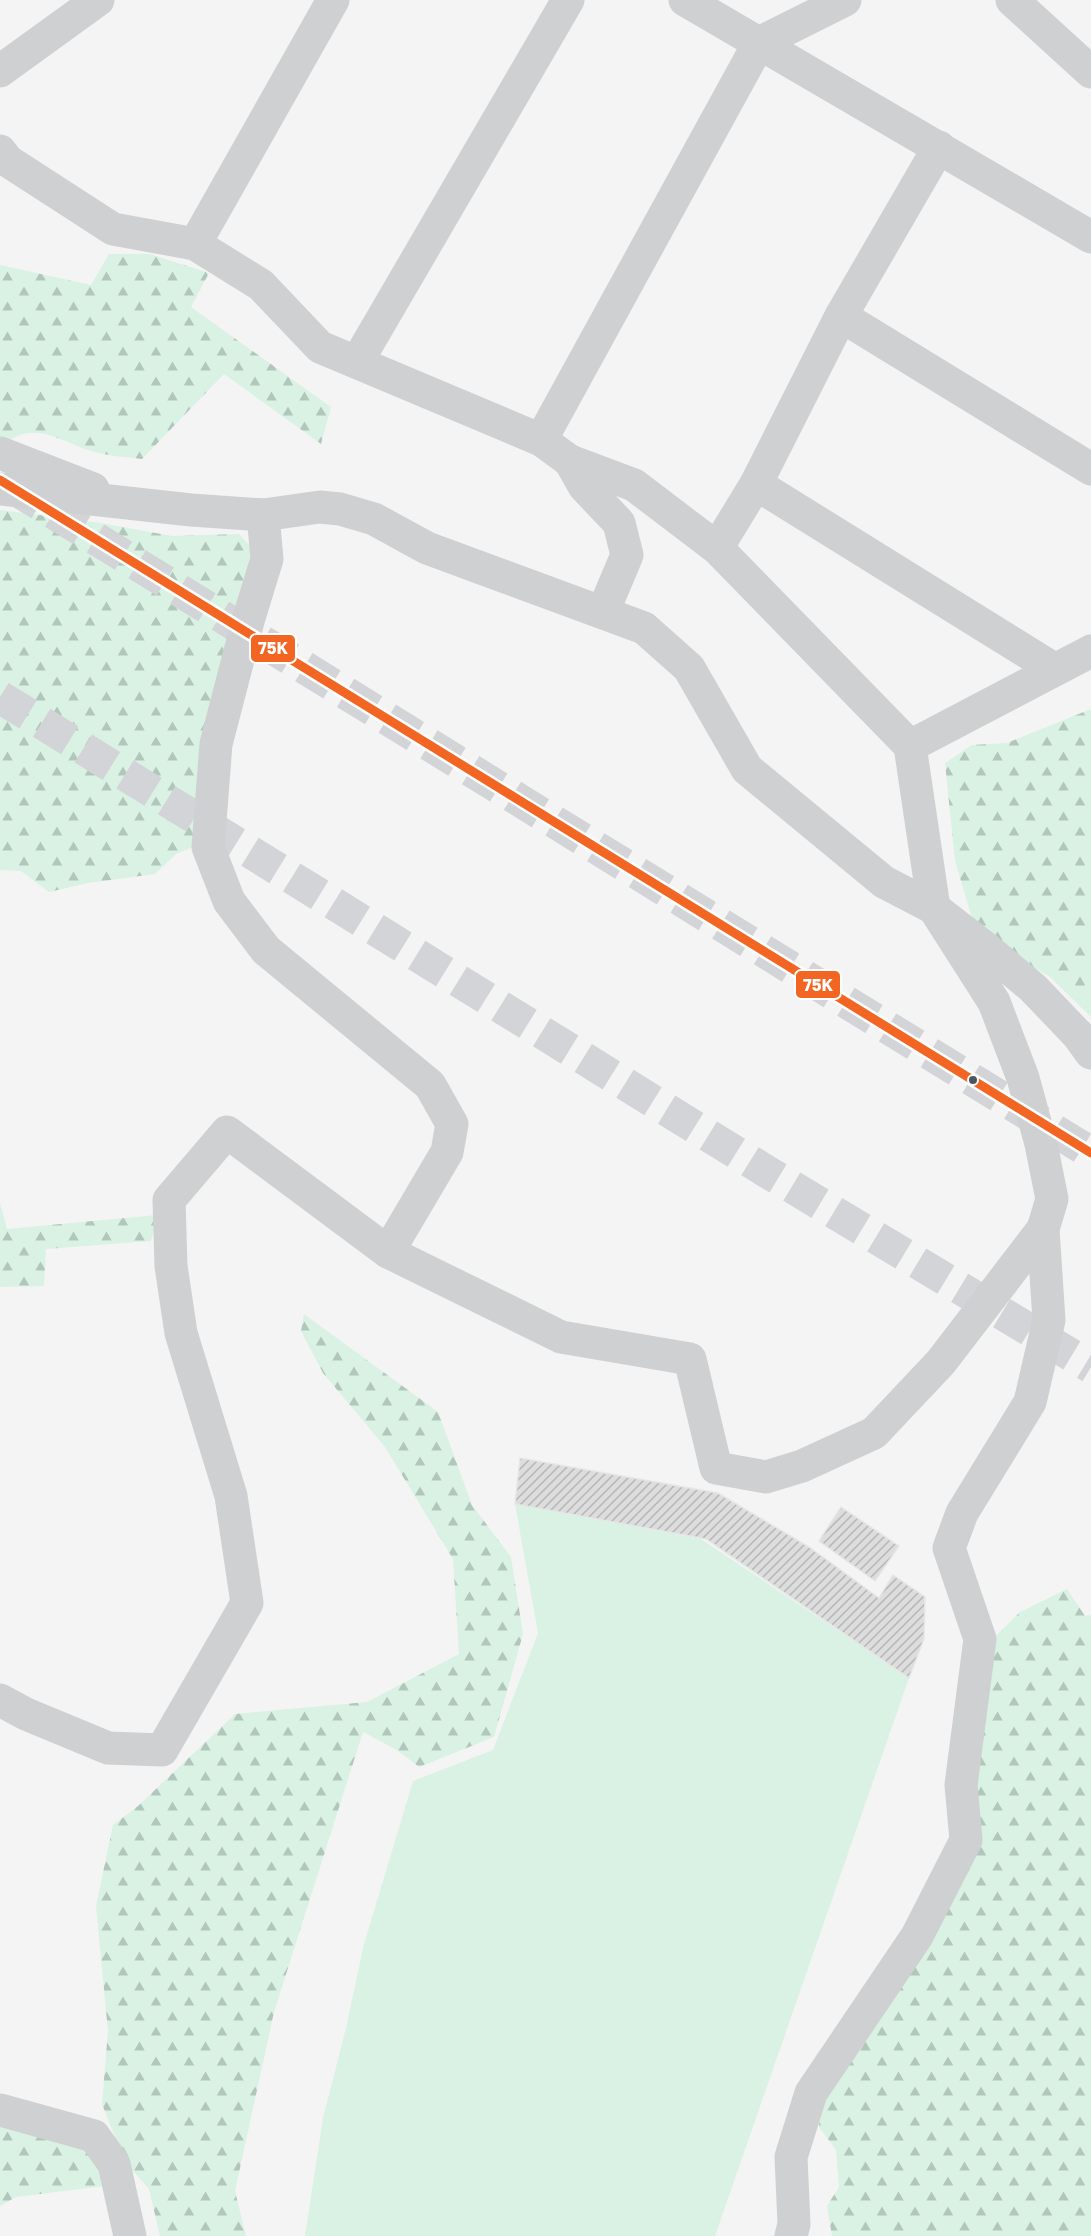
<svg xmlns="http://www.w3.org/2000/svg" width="1091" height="2236" font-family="'Golos Text',sans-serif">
<defs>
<pattern id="forest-firs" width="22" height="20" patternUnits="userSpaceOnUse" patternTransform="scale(1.5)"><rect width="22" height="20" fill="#d9f2e3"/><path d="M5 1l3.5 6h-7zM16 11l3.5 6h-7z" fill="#b2c7bb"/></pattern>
<pattern id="building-hatch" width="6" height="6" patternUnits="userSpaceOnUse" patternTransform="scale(1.5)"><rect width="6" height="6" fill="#ddddde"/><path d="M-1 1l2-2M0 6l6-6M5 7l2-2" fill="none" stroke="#b5b6b7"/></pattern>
</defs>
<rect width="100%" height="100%" fill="#f4f4f4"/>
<path fill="#d9f2e3" d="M 515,1504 L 701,1539 L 909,1678 L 715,2236 L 305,2236 L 323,2118 L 346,2028 L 364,1944 L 413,1781 L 493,1750 L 538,1633 Z"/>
<g fill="url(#forest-firs)">
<path d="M 109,254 L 150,254 L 209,273 L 191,307 L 331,407 L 321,444 L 224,374 L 142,459 C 126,457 107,456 91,451 C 57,440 31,418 0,448 L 0,265 L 91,285 Z"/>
<path d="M 0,510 L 101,523 L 172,536 L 239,534 L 251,547 L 252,569 L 197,845 L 176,854 L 155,874 L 88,883 L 49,892 L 21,871 L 0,870 Z"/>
<path d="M 1091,709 L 1091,1017 L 1050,977 L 1008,952 L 972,918 L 955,861 L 945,763 L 972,745 L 1007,743 Z"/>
<path d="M 0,1203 L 7,1229 L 157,1215 L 151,1241 L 46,1249 L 44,1286 L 0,1287 Z"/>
<path d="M 304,1314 L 438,1412 L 472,1505 L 511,1557 L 523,1634 L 494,1737 L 419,1767 L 397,1750 L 363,1732 L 274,2012 L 235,2191 L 246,2236 L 160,2236 L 149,2189 L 125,2162 L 102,2104 L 108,2031 L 96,1906 L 113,1825 L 138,1806 L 235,1714 L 367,1702 L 459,1654 L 453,1559 L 385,1447 L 323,1373 L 301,1331 Z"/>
<path d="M 1067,1589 L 1085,1616 L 1091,1615 L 1091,2236 L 832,2236 L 827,2206 L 839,2187 L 836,2150 L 819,2127 L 820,2099 L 977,1783 L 995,1637 L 1020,1612 Z"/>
<path d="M 0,2119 L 94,2153 L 104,2186 L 16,2197 L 0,2206 Z"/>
</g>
<g fill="url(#building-hatch)" stroke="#e5e6e7" stroke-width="1.5">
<path d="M 520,1458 L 718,1493 L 809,1547 L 879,1598 L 893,1575 L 925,1597 L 924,1639 L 909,1678 L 706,1539 L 515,1504 Z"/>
<path d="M 841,1507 L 899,1546 L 875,1581 L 819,1541 Z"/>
</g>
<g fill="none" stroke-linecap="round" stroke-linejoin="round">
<g stroke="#d2d4d7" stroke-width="33" stroke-dasharray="33 16" stroke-linecap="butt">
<path d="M 12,487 L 1091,1153"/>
<path d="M 0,697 L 769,1173 L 1091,1367"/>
</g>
<g stroke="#ced0d2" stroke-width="33">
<path d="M 685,0 L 1091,237"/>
<path d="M 1012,0 L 1091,72"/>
<path d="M 0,71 L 98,0"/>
<path d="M 0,151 L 8,161 L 113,229 L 195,244 L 261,285 L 320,347 L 541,440 L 570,461 L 634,485 L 717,548 L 910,746 L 934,908 L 994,1002 L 1023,1078 L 1041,1144 L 1052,1199 L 1043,1229 L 1049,1320 L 1030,1402 L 962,1513 L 949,1548 L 980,1639 L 961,1785 L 966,1840 L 917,1936 L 811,2093 L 791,2157 L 794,2224 L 791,2236"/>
<path d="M 195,244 L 333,0"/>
<path d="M 841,316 L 1091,469"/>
<path d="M 357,362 L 568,0"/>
<path d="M 541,440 L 759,43 L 845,0"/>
<path d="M 0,453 L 93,489"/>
<path d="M 570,461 L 584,486 L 619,523 L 627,555 L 603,612"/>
<path d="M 756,484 L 1054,669"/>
<path d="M 0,489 L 191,510 L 263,515 L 320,507 L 340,509 L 374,519 L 427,548 L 644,628 L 689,668 L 747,769 L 884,882 L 934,908 L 988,950 L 1033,988 L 1078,1035 L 1091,1053"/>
<path d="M 263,515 L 267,559 L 248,621 L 216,744 L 208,847 L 229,901 L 266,950 L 430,1085 L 452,1124 L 447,1152 L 388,1252"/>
<path d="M 717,548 L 756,484 L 841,316 L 939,147"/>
<path d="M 910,746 L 1091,651"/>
<path d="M 0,1700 L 26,1714 L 108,1748 L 162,1750 L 247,1603 L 231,1496 L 181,1333 L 171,1266 L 169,1200 L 227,1132 L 388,1252 L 561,1337 L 690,1359 L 716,1468 L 766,1477 L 802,1466 L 874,1433 L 941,1362 L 1043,1229"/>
<path d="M 0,2110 L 94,2136 L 114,2164 L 130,2236"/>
</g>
<defs>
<path id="bus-1" d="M 0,480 L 1091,1153"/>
</defs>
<use href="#bus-1" stroke="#fff" stroke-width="14"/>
<use href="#bus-1" stroke="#f26522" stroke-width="9"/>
</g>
<circle fill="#4a5661" stroke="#fff" stroke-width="2" cx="973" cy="1080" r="5"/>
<g stroke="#fff" stroke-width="2">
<rect x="250" y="634" width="46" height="29" rx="6" fill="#f26522"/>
<rect x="795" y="970" width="46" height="29" rx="6" fill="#f26522"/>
</g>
<g font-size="16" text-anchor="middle" font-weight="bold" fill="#fff">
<text x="273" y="654">75K</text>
<text x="818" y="991">75K</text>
</g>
</svg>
